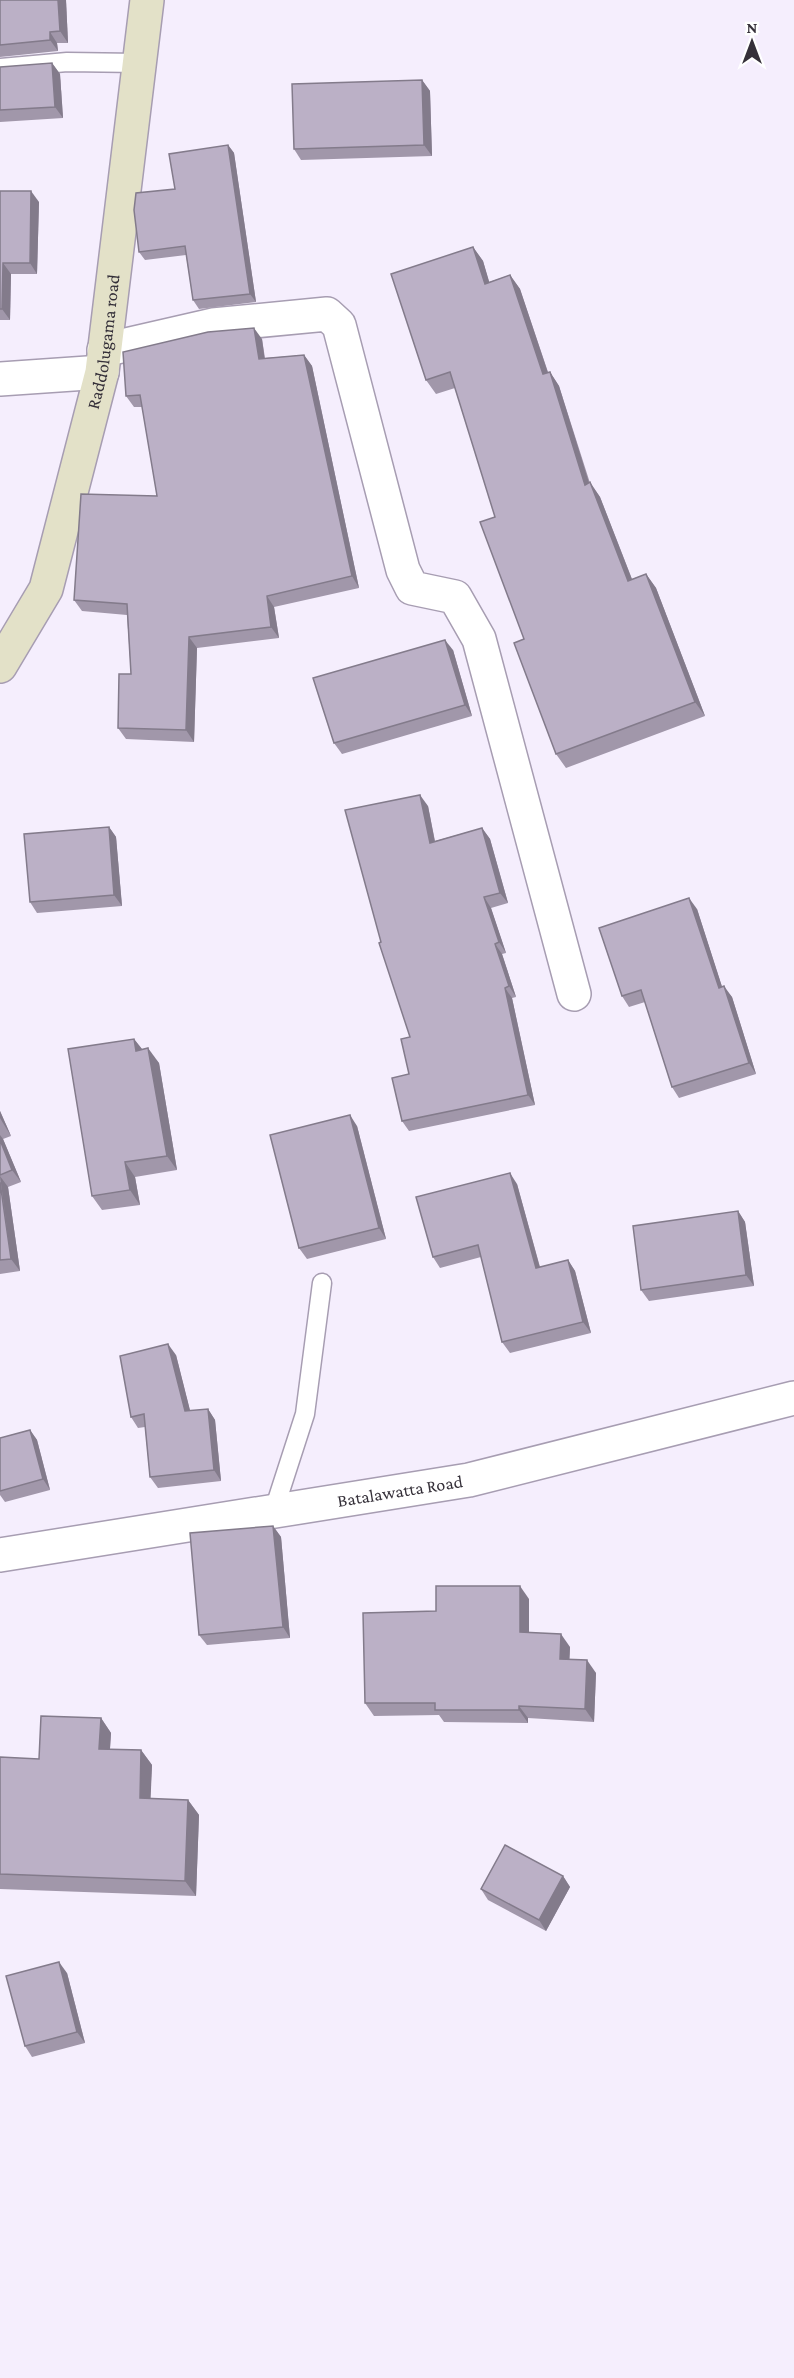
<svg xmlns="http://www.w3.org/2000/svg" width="794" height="2378" font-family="'Crimson Pro',serif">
<rect width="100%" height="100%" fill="#f5eefd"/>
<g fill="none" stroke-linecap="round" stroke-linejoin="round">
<defs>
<g id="lane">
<path d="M 0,68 L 67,62 L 139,63"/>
<path d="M 273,1513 L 305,1414 L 322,1283"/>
</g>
<g id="street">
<path d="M 104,350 L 213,325 L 327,314 L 339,325 L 403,570 L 412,588 L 455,597 L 479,639 L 574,994"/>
<path d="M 0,379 L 102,372"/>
<path id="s1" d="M 0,1555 L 469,1480 L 794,1398"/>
</g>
<g id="secondary">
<path id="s2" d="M 0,666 L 46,589 L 102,372 L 147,0"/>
</g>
</defs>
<use href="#lane" stroke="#a79db2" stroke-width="21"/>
<use href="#street" stroke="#a79db2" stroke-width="36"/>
<use href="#secondary" stroke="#a79db2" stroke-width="36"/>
<use href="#lane" stroke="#fff" stroke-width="18"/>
<use href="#street" stroke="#fff" stroke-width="33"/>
<use href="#secondary" stroke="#e3e1c8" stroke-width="33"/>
</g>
<g fill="#a197aa">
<path d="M 0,0 L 66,0 L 68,43 L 57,43 L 58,51 L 0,57 Z"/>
<path d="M 52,63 L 60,74 L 63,118 L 0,122 L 0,67 Z"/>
<path d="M 422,80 L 430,91 L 432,156 L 301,160 L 294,149 Z"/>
<path d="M 228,145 L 234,153 L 256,302 L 199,309 L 193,300 L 186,255 L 145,260 L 139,252 L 175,189 Z"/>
<path d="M 0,191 L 39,202 L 37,274 L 11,274 L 10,320 L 0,320 Z"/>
<path d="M 473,247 L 483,261 L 489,282 L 510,275 L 520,289 L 548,372 L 550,372 L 559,386 L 590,483 L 600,497 L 632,579 L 646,574 L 656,588 L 705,716 L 566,768 L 556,754 L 524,639 L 495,517 L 455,388 L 436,394 L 426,380 Z"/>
<path d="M 262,339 L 265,358 L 304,355 L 312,366 L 359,588 L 274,607 L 279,638 L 197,648 L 194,742 L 126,739 L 118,728 L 131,674 L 127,615 L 82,611 L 74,600 L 157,496 L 142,407 L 134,407 L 126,396 Z"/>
<path d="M 453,650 L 472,716 L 342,754 L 334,743 Z"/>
<path d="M 428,806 L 435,841 L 482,828 L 490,839 L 508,903 L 491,908 L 506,953 L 502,954 L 516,997 L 512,998 L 535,1105 L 409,1131 L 402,1121 L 409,1074 L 410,1037 L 381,942 Z"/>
<path d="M 109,827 L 116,837 L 122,906 L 37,913 L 30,902 Z"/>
<path d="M 697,909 L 722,987 L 732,997 L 756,1074 L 679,1098 L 672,1087 L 645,1002 L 629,1007 L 622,996 Z"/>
<path d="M 134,1039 L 142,1049 L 159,1063 L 177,1170 L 135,1177 L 140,1205 L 102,1210 L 92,1196 Z"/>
<path d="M 0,1111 L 11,1136 L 3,1139 L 21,1182 L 8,1187 L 20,1271 L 0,1274 Z"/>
<path d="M 357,1126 L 386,1239 L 307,1259 L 299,1248 Z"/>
<path d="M 517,1184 L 540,1267 L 568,1260 L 575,1271 L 591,1333 L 510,1353 L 502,1342 L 481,1257 L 440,1268 L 433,1257 Z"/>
<path d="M 738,1211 L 745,1222 L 754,1286 L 649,1301 L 641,1290 Z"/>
<path d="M 176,1355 L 190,1411 L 208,1409 L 215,1420 L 221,1481 L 158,1488 L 150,1477 L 145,1427 L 138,1428 L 131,1417 Z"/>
<path d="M 30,1430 L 37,1440 L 50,1490 L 5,1502 L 0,1495 L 0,1438 Z"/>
<path d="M 273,1526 L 281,1537 L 290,1638 L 207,1645 L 199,1635 Z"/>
<path d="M 529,1599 L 529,1633 L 570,1647 L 569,1660 L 596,1673 L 594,1722 L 528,1718 L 528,1723 L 444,1722 L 439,1715 L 374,1716 L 365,1703 L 436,1611 Z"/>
<path d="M 101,1718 L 111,1733 L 110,1749 L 141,1750 L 152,1765 L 150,1799 L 188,1800 L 199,1815 L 196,1896 L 0,1889 L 0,1757 L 39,1759 Z"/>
<path d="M 563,1876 L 570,1887 L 546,1931 L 488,1900 L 481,1889 Z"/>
<path d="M 67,1973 L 85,2043 L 32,2057 L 25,2046 Z"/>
</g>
<g fill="#837b8b">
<path d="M 58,0 L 66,0 L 68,43 L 60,31 Z"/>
<path d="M 50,32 L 57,43 L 58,51 L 50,40 Z"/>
<path d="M 52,63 L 60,74 L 63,118 L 55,107 Z"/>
<path d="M 422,80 L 430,91 L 432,156 L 424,145 Z"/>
<path d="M 228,145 L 234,153 L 256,302 L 250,294 Z"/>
<path d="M 31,191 L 39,202 L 37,274 L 30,263 Z"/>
<path d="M 473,247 L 483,261 L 494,298 L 485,284 Z"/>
<path d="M 3,263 L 11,274 L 10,320 L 2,309 Z"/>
<path d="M 510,275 L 520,289 L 553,388 L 543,374 Z"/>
<path d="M 254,328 L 262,339 L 266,370 L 259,359 Z"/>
<path d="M 304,355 L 312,366 L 359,588 L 352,576 Z"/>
<path d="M 550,372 L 559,386 L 594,499 L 585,485 Z"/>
<path d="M 590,482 L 600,497 L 638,595 L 628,581 Z"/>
<path d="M 646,574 L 656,588 L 705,716 L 695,702 Z"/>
<path d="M 267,596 L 274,607 L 279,638 L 271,627 Z"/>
<path d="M 189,637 L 197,648 L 194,742 L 186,730 Z"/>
<path d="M 445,640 L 453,650 L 472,716 L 465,705 Z"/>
<path d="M 420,795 L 428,806 L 437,853 L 430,843 Z"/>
<path d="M 109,827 L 116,837 L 122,906 L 114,895 Z"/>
<path d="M 482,828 L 490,839 L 508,903 L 500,893 Z"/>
<path d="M 484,897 L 491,908 L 506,953 L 499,942 Z"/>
<path d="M 689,898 L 697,909 L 726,999 L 719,988 Z"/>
<path d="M 495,944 L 502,954 L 516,997 L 509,986 Z"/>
<path d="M 724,986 L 732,997 L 756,1074 L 749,1063 Z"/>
<path d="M 505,988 L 512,998 L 535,1105 L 528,1095 Z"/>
<path d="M 134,1039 L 145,1053 L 136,1051 Z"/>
<path d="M 148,1048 L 159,1063 L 177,1170 L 167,1156 Z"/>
<path d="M 0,1111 L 11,1136 L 3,1123 L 0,1118 Z"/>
<path d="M 350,1115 L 357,1126 L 386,1239 L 379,1228 Z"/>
<path d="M 0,1135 L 3,1139 L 21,1182 L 12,1170 L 0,1140 Z"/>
<path d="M 125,1162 L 135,1177 L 140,1205 L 130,1190 Z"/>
<path d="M 510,1173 L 517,1184 L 543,1279 L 536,1268 Z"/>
<path d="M 0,1176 L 8,1187 L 20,1271 L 11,1259 Z"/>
<path d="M 738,1211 L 745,1222 L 754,1286 L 746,1275 Z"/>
<path d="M 568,1260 L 575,1271 L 591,1333 L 583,1322 Z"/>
<path d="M 168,1344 L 176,1355 L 193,1422 L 185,1411 Z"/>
<path d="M 208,1409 L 215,1420 L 221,1481 L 214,1470 Z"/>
<path d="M 30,1430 L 37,1440 L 50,1490 L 43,1479 Z"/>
<path d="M 273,1526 L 281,1537 L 290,1638 L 283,1627 Z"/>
<path d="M 520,1586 L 529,1599 L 529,1645 L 520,1632 Z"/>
<path d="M 561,1634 L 570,1647 L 569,1672 L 560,1659 Z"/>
<path d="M 587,1660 L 596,1673 L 594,1722 L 585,1709 Z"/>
<path d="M 519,1706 L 528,1718 L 528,1723 L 519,1710 Z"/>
<path d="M 101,1718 L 111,1733 L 109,1763 L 99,1749 Z"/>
<path d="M 141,1750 L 152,1765 L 150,1813 L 140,1798 Z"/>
<path d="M 188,1800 L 199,1815 L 196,1896 L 185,1881 Z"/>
<path d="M 563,1876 L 570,1887 L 546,1931 L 539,1920 Z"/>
<path d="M 59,1962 L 67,1973 L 85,2043 L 77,2032 Z"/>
</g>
<g fill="#bbb0c6" stroke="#837b8b" stroke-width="1.5">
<path d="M 0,0 L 58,0 L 60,31 L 50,32 L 50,40 L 0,45 Z"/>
<path d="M 52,63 L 55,107 L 0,110 L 0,67 Z"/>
<path d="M 422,80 L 424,145 L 294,149 L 292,84 Z"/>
<path d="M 228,145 L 250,294 L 193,300 L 185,246 L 139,252 L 134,210 L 136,193 L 175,189 L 169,154 Z"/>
<path d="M 0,191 L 31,191 L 30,263 L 3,263 L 2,309 L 0,309 Z"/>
<path d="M 473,247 L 485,284 L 510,275 L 543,374 L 550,372 L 585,485 L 590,482 L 628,581 L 646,574 L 695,702 L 556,754 L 514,643 L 524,639 L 480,522 L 495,517 L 450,372 L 426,380 L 391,274 Z"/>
<path d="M 254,328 L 259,359 L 304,355 L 352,576 L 267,596 L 271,627 L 189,637 L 186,730 L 118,728 L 119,674 L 131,674 L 127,604 L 74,600 L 81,494 L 157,496 L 140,395 L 126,396 L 123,352 L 208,332 Z"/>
<path d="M 445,640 L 465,705 L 334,743 L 313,678 Z"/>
<path d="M 420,795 L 430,843 L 482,828 L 500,893 L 484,897 L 499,942 L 495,944 L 509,986 L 505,988 L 528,1095 L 402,1121 L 392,1078 L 409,1074 L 401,1039 L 410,1037 L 379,943 L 381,942 L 345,810 Z"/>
<path d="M 109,827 L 114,895 L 30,902 L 24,834 Z"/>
<path d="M 689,898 L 719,988 L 724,986 L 749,1063 L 672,1087 L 641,990 L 622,996 L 599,928 Z"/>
<path d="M 134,1039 L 136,1051 L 148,1048 L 167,1156 L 125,1162 L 130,1190 L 92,1196 L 68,1049 Z"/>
<path d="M 350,1115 L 379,1228 L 299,1248 L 270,1135 Z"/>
<path d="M 0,1140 L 12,1170 L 0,1175 Z"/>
<path d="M 510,1173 L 536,1268 L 568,1260 L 583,1322 L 502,1342 L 478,1245 L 433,1257 L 416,1197 Z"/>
<path d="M 0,1182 L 11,1259 L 0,1260 Z"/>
<path d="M 738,1211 L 746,1275 L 641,1290 L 633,1226 Z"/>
<path d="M 168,1344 L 185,1411 L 208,1409 L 214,1470 L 150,1477 L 144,1414 L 131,1417 L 120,1356 Z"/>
<path d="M 30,1430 L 43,1479 L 0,1491 L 0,1438 Z"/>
<path d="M 273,1526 L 283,1627 L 199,1635 L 190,1533 Z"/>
<path d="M 436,1586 L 520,1586 L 520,1632 L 561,1634 L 560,1659 L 587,1660 L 585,1709 L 519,1706 L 519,1710 L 435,1710 L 435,1703 L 365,1703 L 363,1613 L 436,1611 Z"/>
<path d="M 41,1716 L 101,1718 L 99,1749 L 141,1750 L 140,1798 L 188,1800 L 185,1881 L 0,1874 L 0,1757 L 39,1759 Z"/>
<path d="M 505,1845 L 563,1876 L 539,1920 L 481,1889 Z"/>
<path d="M 59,1962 L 77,2032 L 25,2046 L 6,1976 Z"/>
</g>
<g text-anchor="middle" stroke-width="4.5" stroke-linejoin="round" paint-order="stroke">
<g font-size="18" fill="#353039" stroke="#fff">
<text dy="6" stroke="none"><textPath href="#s2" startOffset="344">Raddolugama road</textPath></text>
<text dy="6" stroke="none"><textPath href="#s1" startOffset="405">Batalawatta Road</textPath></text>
</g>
</g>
<g transform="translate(752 42)" stroke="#ffffff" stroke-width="4.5" paint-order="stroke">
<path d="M0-4.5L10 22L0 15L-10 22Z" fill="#353039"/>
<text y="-9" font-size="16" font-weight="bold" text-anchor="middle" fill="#353039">N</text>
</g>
</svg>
